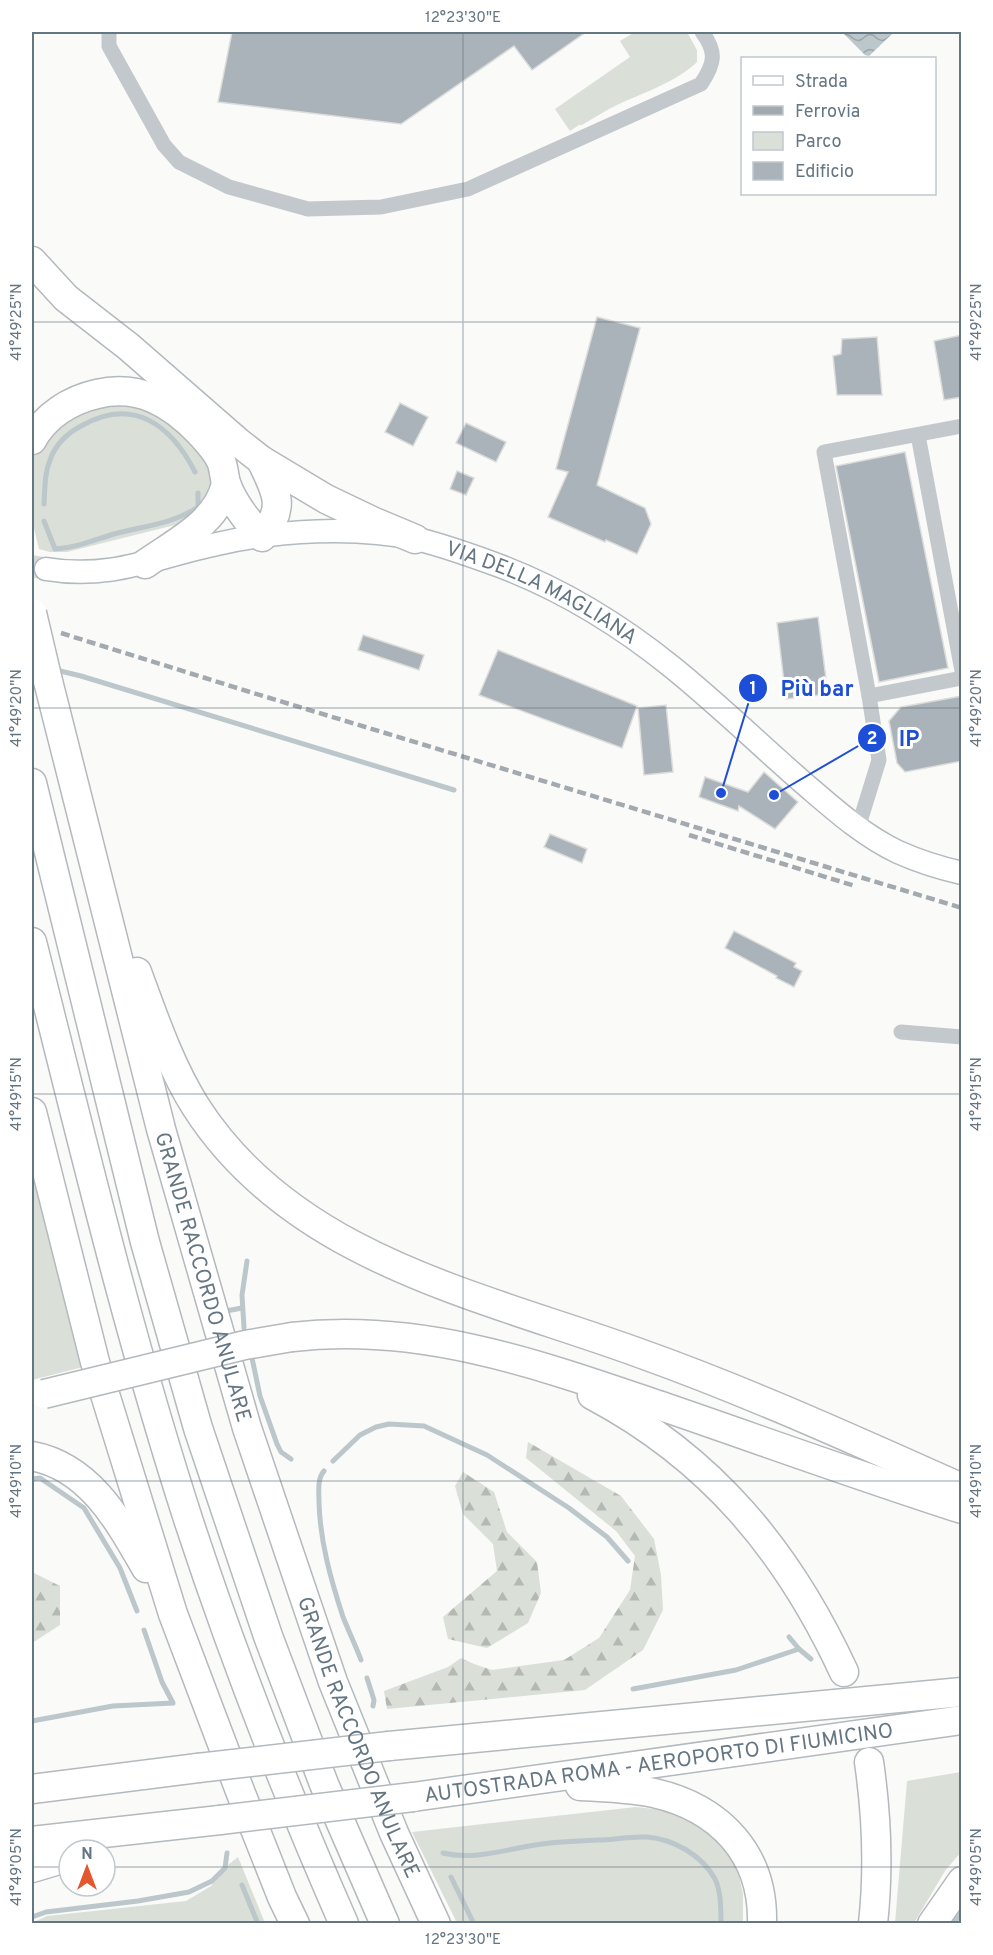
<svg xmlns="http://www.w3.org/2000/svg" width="993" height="1955" font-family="Overpass,sans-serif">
<defs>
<pattern id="forest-firs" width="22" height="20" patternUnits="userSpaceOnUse" patternTransform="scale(1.5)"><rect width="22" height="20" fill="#dadfd7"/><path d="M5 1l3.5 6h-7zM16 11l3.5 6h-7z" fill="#b4b9b4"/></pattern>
<pattern id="water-waves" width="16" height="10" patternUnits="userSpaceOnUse" patternTransform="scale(1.5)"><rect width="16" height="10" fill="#bbc7cb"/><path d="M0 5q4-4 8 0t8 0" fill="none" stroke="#9ca6aa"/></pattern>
</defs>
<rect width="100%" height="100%" fill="#fafaf8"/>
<g fill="#dadfd7">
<path d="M 635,32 L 687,32 L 697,50 L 697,62 C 676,82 645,92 619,104 C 606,110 594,118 582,125 L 579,125 L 570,131 L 555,109 L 630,57 L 620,41 Z"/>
<path d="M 115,396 L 181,427 L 214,472 L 211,496 L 179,524 L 67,552 L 50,552 L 39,549 L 32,520 L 32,455 L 38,438 L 45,428 Z"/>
<path d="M 32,1166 L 83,1367 L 32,1380 Z"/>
<path d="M 961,1772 L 961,1852 L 945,1871 L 914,1923 L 895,1923 L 907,1781 Z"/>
<path d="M 636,1807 L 663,1810 L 703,1824 L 736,1862 L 743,1894 L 743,1923 L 457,1923 L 412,1832 Z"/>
<path d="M 238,1857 L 265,1923 L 32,1923 L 47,1916 L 186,1901 L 211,1886 L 228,1865 Z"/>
</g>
<g fill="url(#forest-firs)">
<path d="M 528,1442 L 621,1496 L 654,1539 L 661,1575 L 663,1610 L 643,1650 L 585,1690 L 387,1709 L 384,1691 L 448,1667 L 461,1658 L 474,1664 L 492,1670 L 564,1660 L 599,1638 L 630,1590 L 635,1556 L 616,1531 L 526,1458 Z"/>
<path d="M 463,1472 L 494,1492 L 507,1532 L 537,1562 L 541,1593 L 528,1623 L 487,1648 L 448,1639 L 443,1617 L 497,1571 L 493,1544 L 463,1514 L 455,1486 Z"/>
<path d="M 32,1572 L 60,1586 L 60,1625 L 32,1643 Z"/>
</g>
<path fill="url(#water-waves)" d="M 842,32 L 894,32 L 869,56 L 865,55 Z"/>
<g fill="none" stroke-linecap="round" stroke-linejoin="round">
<g stroke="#bbc7cb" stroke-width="5">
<path d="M 44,504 C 45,491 44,475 49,463 C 54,446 66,434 81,426 C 133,396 171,425 195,472"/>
<path d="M 44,521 L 55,549 C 76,548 94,540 114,534 C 143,526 173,524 198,507 L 198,493"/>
<path d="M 56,670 L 81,676 L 454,790"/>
<path d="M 226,1311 L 242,1308"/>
<path d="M 244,1328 L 242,1295 L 247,1261"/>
<path d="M 252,1358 L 260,1396 L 277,1444 L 281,1452 L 291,1459"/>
<path d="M 333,1461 L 360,1435 L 376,1427 L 389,1424 L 424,1426 L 487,1455 L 569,1508 L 607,1537 L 628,1561"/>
<path d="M 324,1471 C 317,1479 319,1492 319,1502 C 320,1542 331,1580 343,1617 C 349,1632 356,1646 361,1660"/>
<path d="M 32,1479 L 40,1478 L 84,1508 L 120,1568 L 137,1611"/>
<path d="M 789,1637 L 799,1649 L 811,1659"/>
<path d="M 367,1678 L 374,1700 L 373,1706"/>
<path d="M 633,1689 L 736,1670 L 799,1649"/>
<path d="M 32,1721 L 113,1706 L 173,1703 L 162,1682 L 144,1630"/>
<path d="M 443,1853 C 475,1861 510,1848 542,1844 C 560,1841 579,1841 597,1840 C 614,1840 630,1836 647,1837 C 673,1839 702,1855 715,1879 C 721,1891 721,1910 721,1924"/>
<path d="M 451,1877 L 474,1924"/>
<path d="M 242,1885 L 258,1924"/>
<path d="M 32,1917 L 46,1912 L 138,1901 L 189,1892 L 212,1881 L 225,1868 L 227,1853"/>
<path d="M 953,1924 L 962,1912"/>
</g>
</g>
<g fill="#aab3b9" stroke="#dcdcda" stroke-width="1.5">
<path d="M 232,32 L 586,32 L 532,70 L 514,46 L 401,124 L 218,102 Z"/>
<path d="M 597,317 L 640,328 L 597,485 L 645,508 L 651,524 L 637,554 L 606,540 L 605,542 L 548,517 L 568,472 L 556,469 Z"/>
<path d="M 962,335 L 962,397 L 944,400 L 934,341 Z"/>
<path d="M 877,337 L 882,395 L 837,395 L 833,356 L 841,354 L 842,339 Z"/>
<path d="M 400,403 L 428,417 L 413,446 L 385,432 Z"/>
<path d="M 466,423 L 506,442 L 496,462 L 456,443 Z"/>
<path d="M 905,452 L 948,668 L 879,682 L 836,466 Z"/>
<path d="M 457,471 L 474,478 L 466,495 L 450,489 Z"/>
<path d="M 818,617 L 828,694 L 786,699 L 777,623 Z"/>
<path d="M 363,635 L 424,655 L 419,670 L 358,650 Z"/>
<path d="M 498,650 L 637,706 L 622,748 L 479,695 Z"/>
<path d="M 962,696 L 962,761 L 905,772 L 897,763 L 889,721 L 901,707 Z"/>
<path d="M 666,705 L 673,772 L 644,775 L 638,708 Z"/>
<path d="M 764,772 L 798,802 L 775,829 L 739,806 L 738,811 L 699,797 L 705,777 L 748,792 Z"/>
<path d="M 550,834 L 587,849 L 582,863 L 544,847 Z"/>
<path d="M 734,931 L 796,963 L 794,967 L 802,971 L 794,987 L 776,978 L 777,976 L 725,948 Z"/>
</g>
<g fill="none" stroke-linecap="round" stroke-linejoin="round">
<path stroke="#d5d9db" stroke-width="22" stroke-dasharray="22 11" stroke-linecap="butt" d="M 32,566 L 46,569"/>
<defs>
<g id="secondary">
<path id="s1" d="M 46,569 C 111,580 156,557 217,544 C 278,530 356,526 417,539 C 445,546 473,556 500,566 C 563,590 620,625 672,667 C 718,704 762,747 807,786 C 835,810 864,836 898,852 C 918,861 940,868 962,873"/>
</g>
<g id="motorway">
<path d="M 32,261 L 66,298 L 129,347 L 238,442 L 261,460 L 326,499 L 372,521 L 415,539"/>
<path d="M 32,440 C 45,416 70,400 97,394 C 139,384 171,403 199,432 C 207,441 216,450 221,461 C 224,468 224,476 226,483 C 233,503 248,522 262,537 C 287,506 276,492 261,460"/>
<path d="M 145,564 C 176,542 217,523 226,484"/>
<path id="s2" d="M 48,681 L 161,1129 L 247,1428 L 333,1682 L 394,1833 L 436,1924"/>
<path d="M 32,783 L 145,1242 L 198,1428 L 268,1636 L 324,1784 L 385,1924"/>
<path d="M 32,942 C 81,1136 127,1331 189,1522 C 234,1659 286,1792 344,1924"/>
<path d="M 137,972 C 154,1018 170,1066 196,1107 C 294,1260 484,1296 642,1354 C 751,1393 856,1441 962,1488"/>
<path d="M 32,1112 L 95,1362 L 173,1614 L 240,1791 L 282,1897 L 295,1924"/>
<path d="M 292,1337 C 423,1322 543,1366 664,1407 C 763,1441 862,1477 962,1509"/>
<path d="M 592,1395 C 711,1458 788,1551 844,1672"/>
<path d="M 32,1456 C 90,1467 119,1521 146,1568"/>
<path d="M 389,1746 L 962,1692"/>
<path d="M 869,1762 C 877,1817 879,1869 873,1924"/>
<path d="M 580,1786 C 605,1787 630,1788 654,1793 C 720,1808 764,1854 762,1924"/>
<path d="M 32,1789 L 198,1768"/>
<path id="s3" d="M 413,1797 L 962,1720"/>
<path d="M 32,1841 L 220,1820"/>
<path d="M 32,1868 L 69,1857"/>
<path d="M 932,1924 L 962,1881"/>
</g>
</defs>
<use href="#secondary" stroke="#b3babf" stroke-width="25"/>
<use href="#motorway" stroke="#b4b9bd" stroke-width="31"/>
<g stroke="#c3c8cc" stroke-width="15">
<path d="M 109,32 L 109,46 L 164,145 L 179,162 L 229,187 L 308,209 L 381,207 L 468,189 L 701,84 C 715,63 717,52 702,32"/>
<path d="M 918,435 L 962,671"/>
<path d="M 869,696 L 962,678"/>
<path d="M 858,828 L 879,760 L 869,696 L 824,452 L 962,426"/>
<path d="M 901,1032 L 962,1037"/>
</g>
<use href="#secondary" stroke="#fff" stroke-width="22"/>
<use href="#motorway" stroke="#fff" stroke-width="28"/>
<g stroke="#a2aab0" stroke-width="4.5" stroke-dasharray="9 4.5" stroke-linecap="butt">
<path d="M 61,633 L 250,692 L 962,908"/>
<path d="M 689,835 L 855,886"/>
</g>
<defs>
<g id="motorway-bridge">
<path d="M 32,613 L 48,681"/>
<path d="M 44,1394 L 245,1345 L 292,1337"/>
<path d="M 198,1768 L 389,1746"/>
<path d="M 220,1820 L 413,1797"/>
</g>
</defs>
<use href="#motorway-bridge" stroke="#b4b9bd" stroke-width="31" stroke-linecap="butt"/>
<use href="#motorway-bridge" stroke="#fff" stroke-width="28"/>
</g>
<path fill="none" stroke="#657683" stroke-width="1.5" stroke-opacity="0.45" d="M 463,32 L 463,1924M 32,322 L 962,322M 32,708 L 962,708M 32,1094 L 962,1094M 32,1481 L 962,1481M 32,1867 L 69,1867M 105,1867 L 962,1867"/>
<g text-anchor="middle" stroke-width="6" stroke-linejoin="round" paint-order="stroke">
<g font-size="21" fill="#657683" stroke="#fff">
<text dy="7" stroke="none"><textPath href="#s1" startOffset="512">VIA DELLA MAGLIANA</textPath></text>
<text dy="7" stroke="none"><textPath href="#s2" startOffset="616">GRANDE RACCORDO ANULARE</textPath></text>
<text dy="7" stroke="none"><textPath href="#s2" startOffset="1102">GRANDE RACCORDO ANULARE</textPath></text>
<text dy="7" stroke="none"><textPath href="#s3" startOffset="248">AUTOSTRADA ROMA - AEROPORTO DI FIUMICINO</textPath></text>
</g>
</g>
<path fill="none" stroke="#1d4ed8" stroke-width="2" d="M721 793L753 688M774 795L872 738"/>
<g fill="#1d4ed8" stroke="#fff" stroke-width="2">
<circle cx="721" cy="793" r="6"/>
<circle cx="774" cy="795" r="6"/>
<circle cx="753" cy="688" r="15"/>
<circle cx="872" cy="738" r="15"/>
</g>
<g font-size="18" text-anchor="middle" font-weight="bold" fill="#fff">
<text x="753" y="694">1</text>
<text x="872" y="744">2</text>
</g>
<g font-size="22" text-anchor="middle" font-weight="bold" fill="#1d4ed8" stroke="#fff" stroke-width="6" stroke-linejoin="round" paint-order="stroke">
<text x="817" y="696">Più bar</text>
<text x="909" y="746">IP</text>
</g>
<rect width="993" height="1955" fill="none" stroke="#ffffff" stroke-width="66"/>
<rect x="741" y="57" width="195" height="138" fill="#ffffff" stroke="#c1c8cd" stroke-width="1.5"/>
<rect x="753" y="76" width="30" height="9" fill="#ffffff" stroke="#c1c8cd" stroke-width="1.5"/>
<text x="795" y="87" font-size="18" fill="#657683">Strada</text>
<rect x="753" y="106" width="30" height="9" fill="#a2aab0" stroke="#c1c8cd" stroke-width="1.5"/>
<text x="795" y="117" font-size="18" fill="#657683">Ferrovia</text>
<rect x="753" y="132" width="30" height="18" fill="#dadfd7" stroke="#c1c8cd" stroke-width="1.5"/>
<text x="795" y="147" font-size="18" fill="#657683">Parco</text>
<rect x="753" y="162" width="30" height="18" fill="#aab3b9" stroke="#c1c8cd" stroke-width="1.5"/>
<text x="795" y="177" font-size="18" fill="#657683">Edificio</text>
<g transform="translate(87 1868)"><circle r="28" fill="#ffffff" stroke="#c1c8cd" stroke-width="1.5"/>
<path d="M0-4.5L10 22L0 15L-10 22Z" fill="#e4572e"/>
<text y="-9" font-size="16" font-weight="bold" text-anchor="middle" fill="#657683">N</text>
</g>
<rect x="33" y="33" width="927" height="1889" fill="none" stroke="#657683" stroke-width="2"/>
<g font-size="15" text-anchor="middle" fill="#657683">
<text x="463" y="22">12°23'30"E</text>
<text transform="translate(16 322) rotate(-90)" y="5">41°49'25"N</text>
<text transform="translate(976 322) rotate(-90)" y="5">41°49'25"N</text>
<text transform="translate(16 708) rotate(-90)" y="5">41°49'20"N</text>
<text transform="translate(976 708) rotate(-90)" y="5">41°49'20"N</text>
<text transform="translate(16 1094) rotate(-90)" y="5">41°49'15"N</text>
<text transform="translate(976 1094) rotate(-90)" y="5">41°49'15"N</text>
<text transform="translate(16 1481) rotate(-90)" y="5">41°49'10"N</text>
<text transform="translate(976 1481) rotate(-90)" y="5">41°49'10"N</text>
<text transform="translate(16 1867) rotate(-90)" y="5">41°49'05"N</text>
<text transform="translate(976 1867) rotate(-90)" y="5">41°49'05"N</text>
<text x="463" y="1944">12°23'30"E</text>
</g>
</svg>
